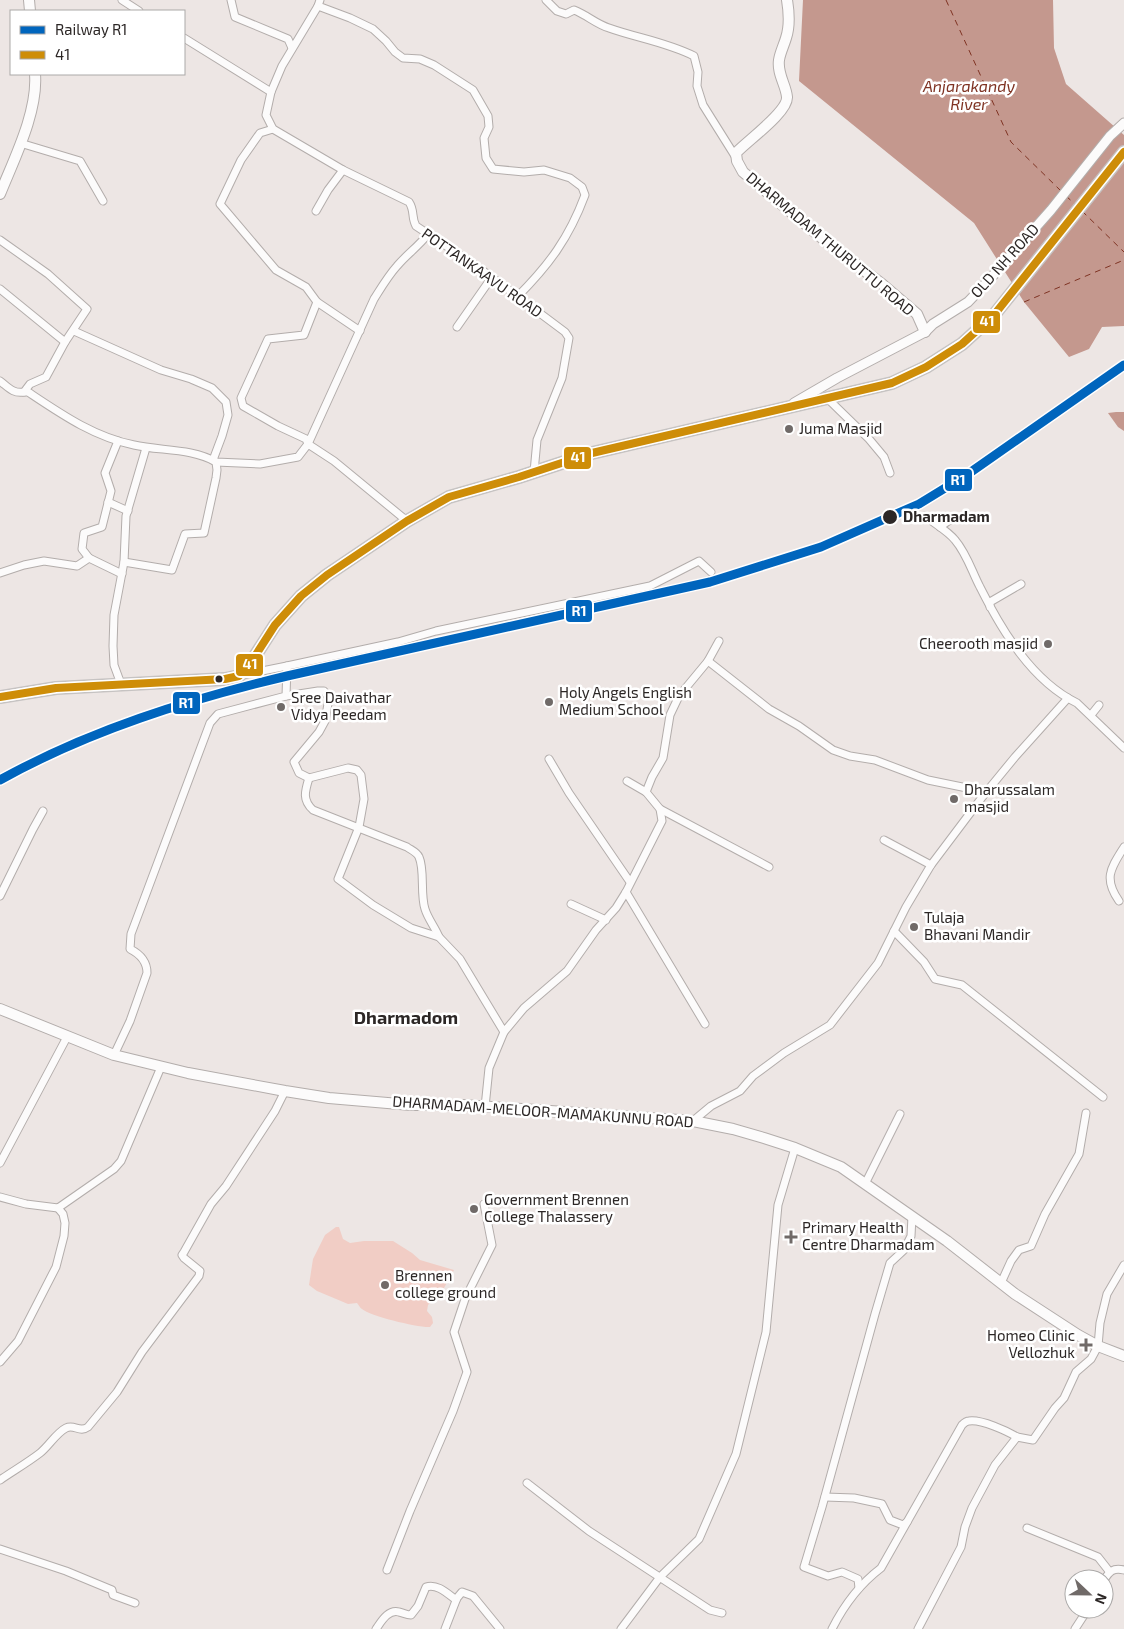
<svg xmlns="http://www.w3.org/2000/svg" width="1124" height="1629" font-family="'Exo 2',sans-serif">
<rect width="100%" height="100%" fill="#ede6e4"/>
<path fill="#f1cdc5" d="M 336,1227 L 339,1227 L 343,1239 L 350,1243 L 364,1241 L 393,1241 L 412,1253 L 420,1260 L 454,1270 L 444,1288 L 428,1305 L 427,1311 L 432,1317 L 433,1323 L 430,1327 C 419,1328 370,1316 362,1309 C 360,1308 359,1305 357,1303 L 348,1304 L 317,1291 L 309,1285 L 313,1259 L 325,1235 Z"/>
<g fill="#c4988e">
<path d="M 803,0 L 1053,0 L 1054,48 L 1066,84 L 1124,135 L 1124,326 L 1102,327 L 1089,349 L 1069,357 L 1024,302 L 974,223 L 799,81 Z"/>
<path d="M 1116,412 L 1124,412 L 1124,431 L 1118,427 L 1108,413 Z"/>
</g>
<g fill="none" stroke-linecap="round" stroke-linejoin="round">
<g stroke="#7f3323" stroke-width="1" stroke-dasharray="6 5" stroke-linecap="butt">
<path d="M 946,0 L 1011,142 L 1061,191"/>
<path d="M 1066,196 L 1076,205"/>
<path d="M 1082,211 L 1124,252"/>
<path d="M 1024,302 L 1124,260"/>
</g>
<defs>
<g id="minor">
<path d="M 122,0 L 139,11"/>
<path d="M 231,0 L 235,17 L 288,39 L 292,48"/>
<path d="M 320,0 L 318,6 L 350,18 L 373,29 L 386,41 L 395,52 L 403,58 L 420,59 L 434,65 L 473,90 L 488,116 L 489,127 L 484,138 L 486,158 L 493,169 L 524,172 L 544,170 L 570,178 L 582,187 L 585,195 C 569,238 549,265 517,297"/>
<path d="M 546,0 L 557,11 L 566,14 L 574,10 C 587,15 596,24 609,28 C 637,38 666,42 694,56 L 698,72 L 697,86 L 703,105 L 735,156"/>
<path d="M 318,6 L 282,66 L 271,92 L 266,115 L 273,129 L 343,170 L 409,202 C 415,211 411,217 416,226 L 478,267 L 565,332 L 569,338 L 562,378 L 537,440 L 534,472"/>
<path d="M 184,38 L 271,92"/>
<path d="M 273,129 L 260,133 L 241,160 L 220,204 L 276,270 L 306,287 L 317,302"/>
<path d="M 20,143 L 80,161 L 103,201"/>
<path d="M 316,211 L 328,190 L 343,170"/>
<path d="M 0,240 L 48,274 L 87,309 L 65,342 L 46,377 L 30,384 L 24,392 C 13,394 8,387 0,381"/>
<path d="M 0,289 L 65,342"/>
<path d="M 457,327 L 492,277"/>
<path d="M 74,331 L 161,370 L 191,379 L 212,388 L 226,402 L 228,415 L 222,436 L 213,460"/>
<path d="M 24,392 L 28,392 C 61,414 94,437 134,445 C 160,451 192,448 216,462 L 260,464 L 298,457 L 308,444 L 334,461 L 407,521"/>
<path d="M 828,399 L 869,439 L 884,457 L 890,473"/>
<path d="M 308,444 L 306,439 L 278,426 L 243,406 L 241,398 L 268,339 L 304,335 L 317,302 L 360,331"/>
<path d="M 308,444 L 374,299 C 381,288 388,276 397,266 C 407,254 419,246 428,234"/>
<path d="M 108,502 L 128,511"/>
<path d="M 925,516 C 935,524 948,531 955,540 C 967,554 972,572 980,587 C 1002,631 1032,681 1077,703 L 1124,748"/>
<path d="M 940,527 L 951,519"/>
<path d="M 89,558 L 122,574"/>
<path d="M 124,562 L 172,570 L 185,534 L 204,533 L 216,478 L 217,470 L 216,462"/>
<path d="M 0,573 L 24,565 L 44,561 L 77,566 L 89,558 L 82,549 L 84,533 L 102,527 L 111,491 L 105,473 L 118,441"/>
<path d="M 990,607 L 990,602 L 1021,584"/>
<path d="M 708,661 L 769,709 L 799,726 L 833,750 L 850,756 L 875,760 L 928,780 L 967,788 L 983,796"/>
<path d="M 287,666 L 398,642 L 436,631 L 650,586 L 699,561 L 711,572"/>
<path d="M 121,684 L 114,665 L 113,646 L 114,615 L 124,562 L 126,516 L 146,448"/>
<path d="M 286,696 L 318,691 L 324,691 L 329,698 L 325,721 L 319,732 L 294,762 L 299,773 L 309,778 L 348,768 L 357,770 L 361,775 L 364,799 L 359,827 L 338,879 L 373,905 L 411,928 L 439,937 L 460,959 L 504,1032 L 524,1008 L 567,971 L 596,930 L 616,908 L 626,892 L 662,821 L 660,809 L 646,792 L 652,777 L 663,758 L 670,715 L 679,696 L 708,661 L 719,641"/>
<path d="M 1091,715 L 1099,705"/>
<path d="M 549,759 L 569,793 L 630,882"/>
<path d="M 309,778 C 305,791 302,800 313,810 L 407,847 C 411,850 417,852 419,857 C 425,870 420,894 425,909 C 428,919 435,927 439,937"/>
<path d="M 627,781 L 646,792"/>
<path d="M 660,809 L 769,867"/>
<path d="M 884,840 L 931,865"/>
<path d="M 626,892 L 705,1024"/>
<path d="M 0,896 L 33,829 L 43,811"/>
<path d="M 1119,901 C 1103,878 1111,868 1124,847"/>
<path d="M 571,904 L 606,920"/>
<path d="M 894,931 L 924,962 L 935,979 L 962,985 L 1103,1097"/>
<path d="M 114,1055 L 130,1021 L 147,973 C 147,961 140,954 130,949 L 131,934 L 210,723 L 218,714 L 286,696 L 287,666 L 242,675"/>
<path d="M 485,1107 L 489,1068 L 504,1032"/>
<path d="M 693,1121 L 711,1106 L 740,1091 L 753,1076 L 784,1053 L 830,1025 L 878,963 L 906,907 L 931,865 L 983,796 L 1015,757 L 1068,698"/>
<path d="M 0,1163 L 67,1037"/>
<path d="M 865,1184 L 900,1114"/>
<path d="M 0,1197 L 26,1204 L 58,1208 L 114,1169 L 121,1161 L 161,1067"/>
<path d="M 1001,1283 L 1011,1261 L 1019,1250 L 1031,1246 L 1045,1214 L 1079,1154 L 1086,1113"/>
<path d="M 0,1362 L 18,1341 L 56,1267 L 64,1236 L 65,1223 L 63,1214 L 58,1208"/>
<path d="M 0,1480 C 13,1471 27,1463 40,1453 C 49,1446 56,1433 66,1428 C 74,1424 80,1433 88,1427 L 117,1392 L 142,1352 L 199,1276 L 200,1271 L 184,1258 L 182,1255 L 184,1252 L 211,1204 L 226,1186 L 275,1111 L 285,1091"/>
<path d="M 527,1483 L 589,1531 L 710,1610 L 722,1613"/>
<path d="M 825,1497 L 854,1498 L 882,1504 L 890,1520 L 903,1525 L 907,1522"/>
<path d="M 1027,1528 L 1098,1557 L 1109,1571"/>
<path d="M 0,1549 L 66,1571 L 112,1590 L 113,1595 L 135,1603"/>
<path d="M 387,1570 L 410,1511 L 453,1411 L 467,1372 L 454,1332 L 465,1299 L 492,1245 L 484,1204"/>
<path d="M 1104,1580 C 1109,1572 1113,1567 1124,1570"/>
<path d="M 859,1588 L 858,1579 L 842,1572 L 828,1576 L 804,1567 L 822,1507 L 875,1314 L 890,1263 L 904,1250 L 911,1236 L 912,1216"/>
<path d="M 376,1629 C 381,1622 388,1609 399,1612 C 404,1613 406,1615 411,1615 L 418,1606 L 426,1587 C 437,1583 448,1594 456,1600"/>
<path d="M 445,1629 L 457,1598 L 462,1592 L 473,1596 L 500,1629"/>
<path d="M 621,1629 L 660,1577 L 699,1539 L 736,1454 L 766,1332 L 778,1205 L 795,1148"/>
<path d="M 832,1629 C 844,1605 860,1584 881,1568 L 962,1425 C 964,1423 966,1421 969,1421 C 981,1419 1007,1431 1017,1437"/>
<path d="M 918,1629 L 961,1547 L 965,1527 L 972,1508 L 995,1465 L 1017,1437 L 1033,1440 L 1055,1408 L 1064,1398 L 1076,1372 L 1091,1359 L 1098,1346 L 1100,1323 L 1107,1294 L 1124,1265"/>
<path d="M 1075,1629 L 1088,1609"/>
</g>
<path id="tertiary" d="M 794,403 L 837,378 L 925,332 L 933,324 L 968,302 L 989,280 L 1051,210 L 1110,136 L 1124,123"/>
<g id="secondary">
<path d="M 29,0 L 30,11"/>
<path d="M 787,0 C 789,12 790,26 786,38 C 784,45 780,53 779,60 C 777,74 786,85 787,97 C 788,112 747,141 736,153 L 737,161 L 743,172 L 829,244 L 882,284 L 917,314 L 925,332"/>
<path d="M 0,194 C 14,159 38,112 35,74"/>
<path d="M 0,1009 L 114,1055 L 188,1073 L 285,1091 L 329,1098 L 411,1105 L 463,1105 L 693,1121 L 733,1129 L 764,1138 L 795,1148 L 841,1167 L 947,1241 L 1015,1294 L 1078,1335 L 1098,1346 L 1124,1356"/>
</g>
<path id="primary" d="M 0,697 L 56,688 L 225,679 L 239,676 L 248,667 L 275,625 L 301,596 L 327,575 L 407,521 L 449,497 L 519,477 L 592,453 L 892,383 L 926,367 L 962,344 L 994,315 L 1124,152"/>
</defs>
<use href="#minor" stroke="#b3adab" stroke-width="9"/>
<use href="#tertiary" stroke="#b3adab" stroke-width="11"/>
<use href="#secondary" stroke="#b3adab" stroke-width="12"/>
<use href="#primary" stroke="#c6c3c2" stroke-width="14"/>
<use href="#minor" stroke="#fcfbfb" stroke-width="7"/>
<use href="#tertiary" stroke="#fcfbfb" stroke-width="9"/>
<use href="#secondary" stroke="#fcfbfb" stroke-width="10"/>
<use href="#primary" stroke="#f6f0ee" stroke-width="11"/>
<defs>
<path id="bus-1" d="M 0,697 L 56,688 L 225,679 L 239,676 L 248,667 L 275,625 L 301,596 L 327,575 L 407,521 L 449,497 L 519,477 L 592,453 L 892,383 L 926,367 L 962,344 L 994,315 L 1124,152"/>
</defs>
<use href="#bus-1" stroke="#fff" stroke-width="11"/>
<use href="#bus-1" stroke="#ce8d08" stroke-width="8"/>
<defs>
<path id="rail-1" d="M 0,780 C 90,730 187,700 287,676 L 710,582 L 821,547 L 919,504 L 968,474 L 1124,365"/>
</defs>
<use href="#rail-1" stroke="#fff" stroke-width="12"/>
<use href="#rail-1" stroke="#0065bd" stroke-width="9"/>
</g>
<g fill="#706a68" stroke="#fff" stroke-width="2">
<circle cx="789" cy="429" r="5"/>
<circle cx="1048" cy="644" r="5"/>
<circle cx="549" cy="702" r="5"/>
<circle cx="281" cy="707" r="5"/>
<circle cx="954" cy="799" r="5"/>
<circle cx="914" cy="927" r="5"/>
<circle cx="474" cy="1209" r="5"/>
<path d="M788.5 1229.5h5v5h5v5h-5v5h-5v-5h-5v-5h5z"/>
<circle cx="385" cy="1285" r="5"/>
<path d="M1083.5 1337.5h5v5h5v5h-5v5h-5v-5h-5v-5h5z"/>
</g>
<g fill="#2c2726" stroke="#fff" stroke-width="2">
<circle cx="890" cy="517" r="8"/>
<circle cx="219" cy="679" r="4.5"/>
</g>
<g text-anchor="middle" stroke-width="5" stroke-linejoin="round" paint-order="stroke">
<g font-size="15" fill="#2c2726" stroke="#fff">
<text transform="translate(830 244) rotate(40)" y="5">DHARMADAM THURUTTU ROAD</text>
<text transform="translate(1005 261) rotate(-48)" y="5">OLD NH ROAD</text>
<text transform="translate(482 273) rotate(35)" y="5">POTTANKAAVU ROAD</text>
<text transform="translate(543 1112) rotate(4)" y="5">DHARMADAM-MELOOR-MAMAKUNNU ROAD</text>
</g>
<g font-size="15" fill="#2c2726" stroke="#fff" text-anchor="start">
<text x="799" y="434">Juma Masjid</text>
<text x="1038" y="649" text-anchor="end">Cheerooth masjid</text>
<text x="559" y="698">Holy Angels English<tspan x="559" dy="17">Medium School</tspan></text>
<text x="291" y="703">Sree Daivathar<tspan x="291" dy="17">Vidya Peedam</tspan></text>
<text x="964" y="795">Dharussalam<tspan x="964" dy="17">masjid</tspan></text>
<text x="924" y="923">Tulaja<tspan x="924" dy="17">Bhavani Mandir</tspan></text>
<text x="484" y="1205">Government Brennen<tspan x="484" dy="17">College Thalassery</tspan></text>
<text x="802" y="1233">Primary Health<tspan x="802" dy="17">Centre Dharmadam</tspan></text>
<text x="395" y="1281">Brennen<tspan x="395" dy="17">college ground</tspan></text>
<text x="1075" y="1341" text-anchor="end">Homeo Clinic<tspan x="1075" dy="17">Vellozhuk</tspan></text>
</g>
<g font-size="15" font-weight="bold" fill="#2c2726" stroke="#fff" text-anchor="start">
<text x="903" y="522">Dharmadam</text>
</g>
<g font-size="16" font-style="italic" fill="#7f3323" stroke="#fff">
<text x="969" y="92">Anjarakandy<tspan x="969" dy="18">River</tspan></text>
</g>
<g font-size="18" font-weight="bold" fill="#2c2726" stroke="#fff">
<text x="406" y="1024">Dharmadom</text>
</g>
</g>
<g stroke="#fff" stroke-width="2">
<rect x="972" y="310" width="29" height="24" rx="5" fill="#ce8d08"/>
<rect x="563" y="446" width="29" height="24" rx="5" fill="#ce8d08"/>
<rect x="944" y="468" width="29" height="24" rx="5" fill="#0065bd"/>
<rect x="565" y="599" width="28" height="24" rx="5" fill="#0065bd"/>
<rect x="235" y="653" width="29" height="24" rx="5" fill="#ce8d08"/>
<rect x="172" y="691" width="29" height="24" rx="5" fill="#0065bd"/>
</g>
<g font-size="14" text-anchor="middle" font-weight="bold" fill="#fff">
<text x="987" y="326">41</text>
<text x="578" y="462">41</text>
<text x="958" y="485">R1</text>
<text x="579" y="616">R1</text>
<text x="250" y="669">41</text>
<text x="186" y="708">R1</text>
</g>
<rect x="10" y="10" width="175" height="65" fill="#ffffff" stroke="#aba9a8"/>
<rect x="20" y="26" width="25" height="8" fill="#0065bd" stroke="#aba9a8"/>
<text x="55" y="35" font-size="15" fill="#2c2726">Railway R1</text>
<rect x="20" y="51" width="25" height="8" fill="#ce8d08" stroke="#aba9a8"/>
<text x="55" y="60" font-size="15" fill="#2c2726">41</text>
<g transform="translate(1089 1594) rotate(112)"><circle r="24" fill="#ffffff" stroke="#aba9a8"/>
<path d="M0-4L9 19L0 12L-9 19Z" fill="#706a68"/>
<text y="-8" font-size="14" font-weight="bold" text-anchor="middle" fill="#2c2726">N</text>
</g>
</svg>
